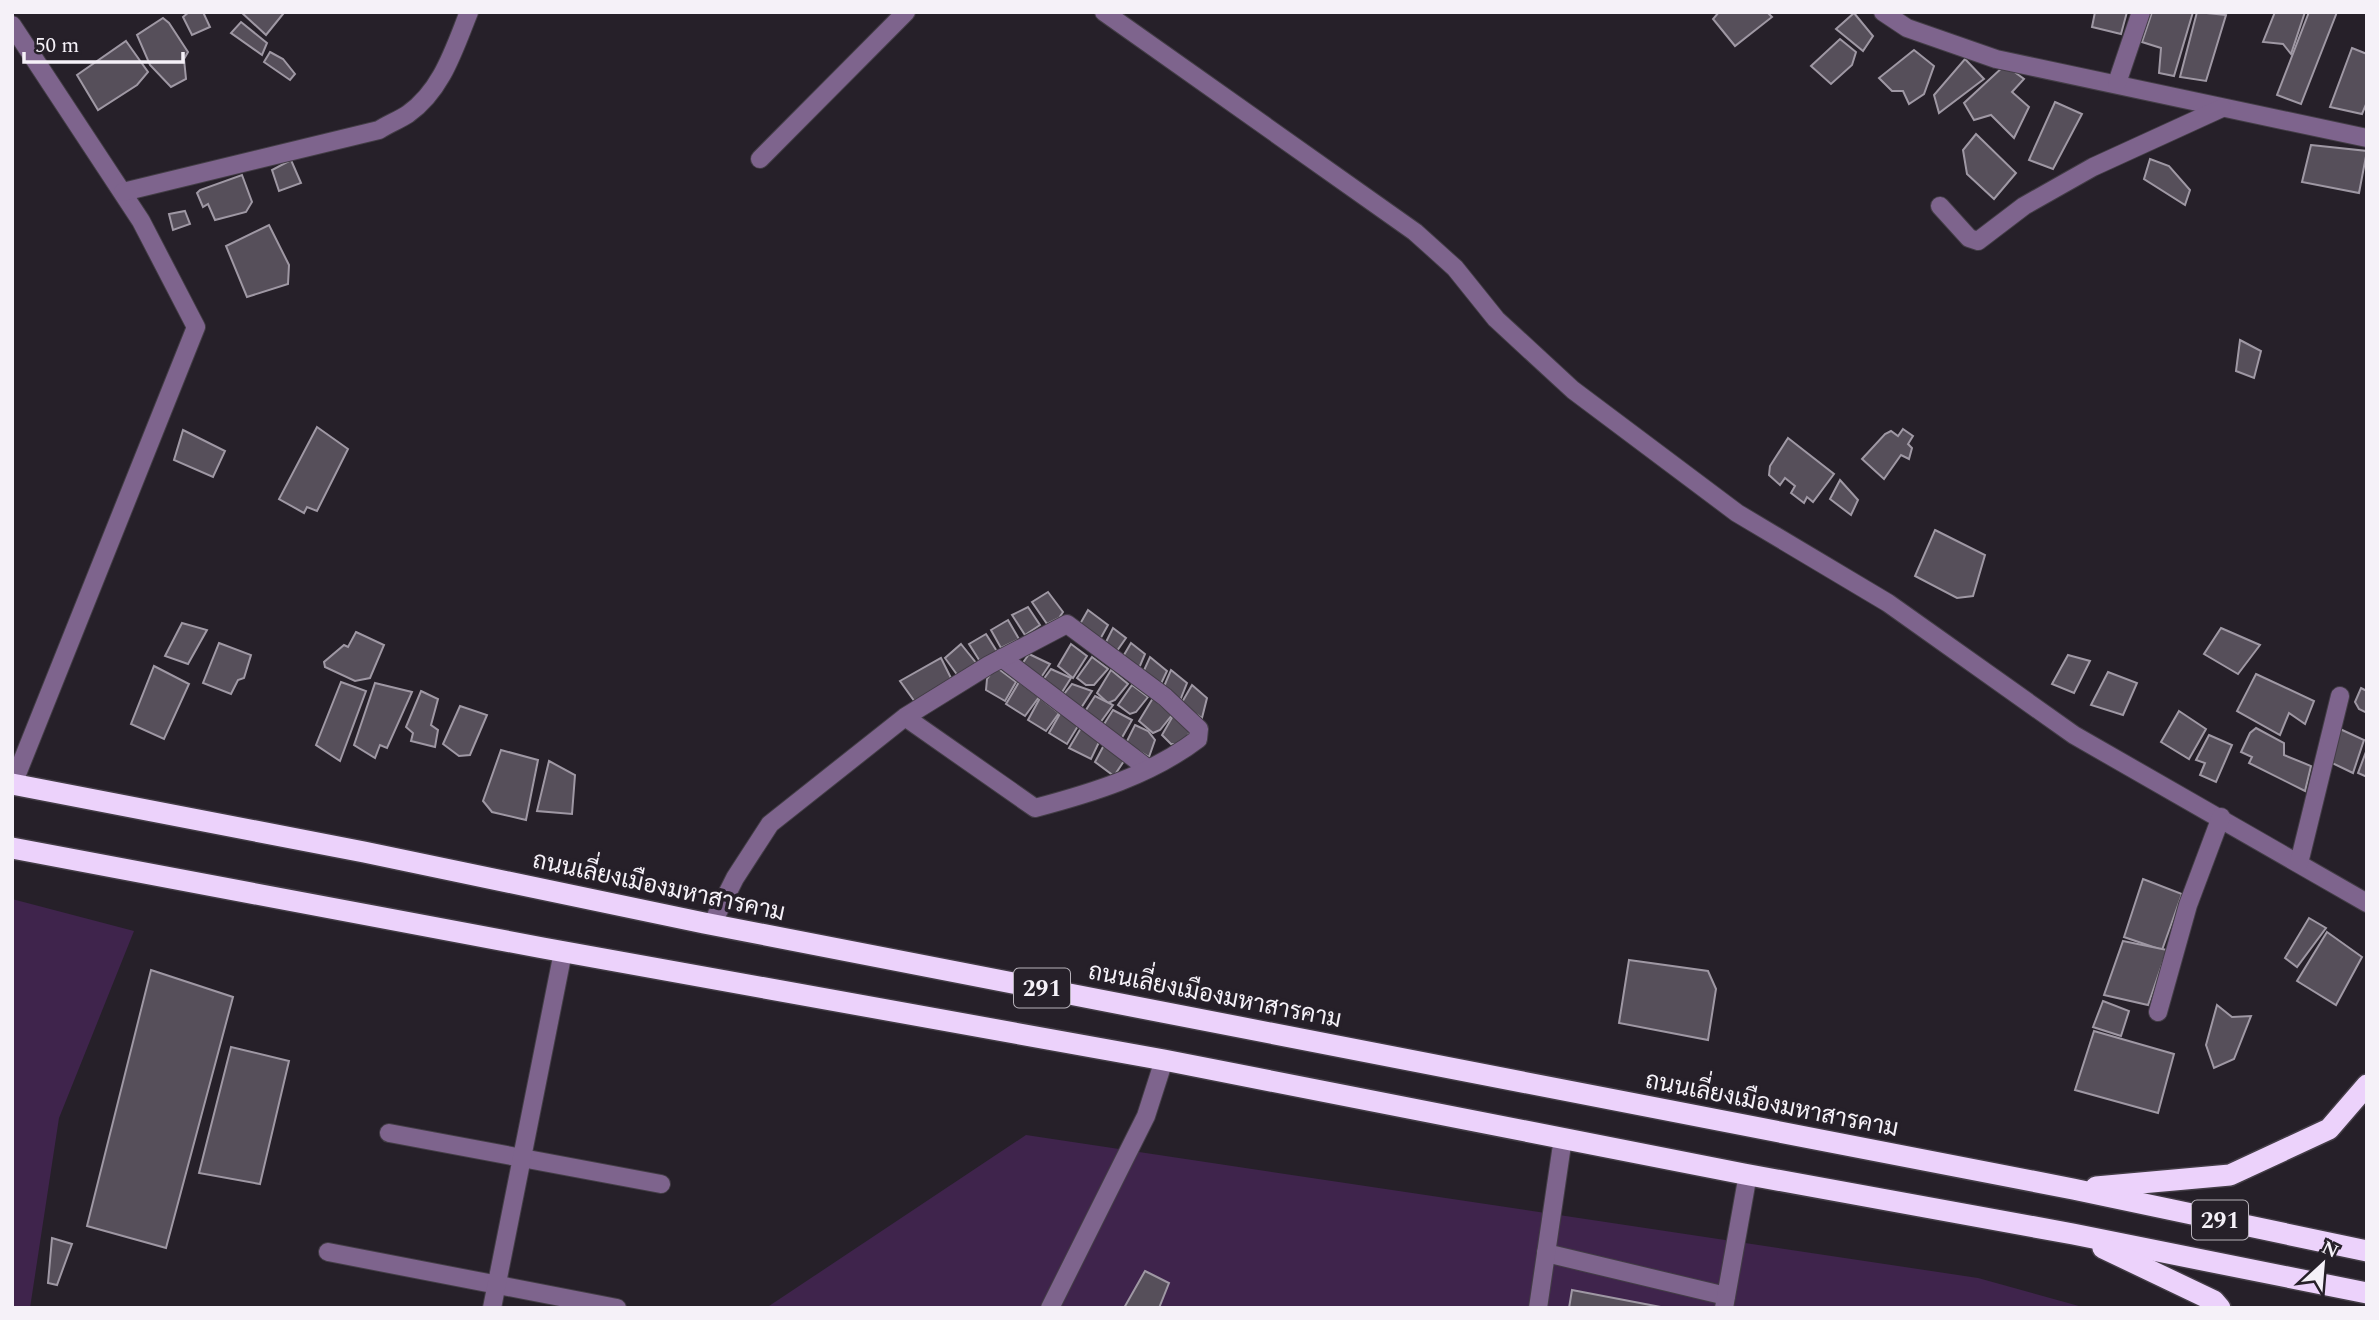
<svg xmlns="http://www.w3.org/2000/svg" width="2379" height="1320" font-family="Spectral,Sarabun,serif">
<rect width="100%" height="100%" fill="#262029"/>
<g fill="#3f244c">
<path d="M 12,899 L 134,931 L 59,1118 L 30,1308 L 12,1308 Z"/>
<path d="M 1026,1135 L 1978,1278 L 2086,1308 L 766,1308 Z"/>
</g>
<g fill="#564f5a" stroke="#9f98a4" stroke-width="2">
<path d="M 189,12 L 203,12 L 210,27 L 192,35 L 183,17 Z"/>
<path d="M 241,12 L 281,12 L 283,14 L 266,35 Z"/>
<path d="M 1719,12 L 1767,12 L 1772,17 L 1735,46 L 1713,19 Z"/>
<path d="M 2095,12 L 2127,12 L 2121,34 L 2092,27 Z"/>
<path d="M 2152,12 L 2193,12 L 2174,76 L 2159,73 L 2161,48 L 2142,42 Z"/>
<path d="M 2197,12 L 2226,15 L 2206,81 L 2180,77 Z"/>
<path d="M 2275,12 L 2305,12 L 2291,54 L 2283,44 L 2263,42 Z"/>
<path d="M 2309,12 L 2337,12 L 2301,104 L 2277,95 Z"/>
<path d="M 1854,13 L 1873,36 L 1863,51 L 1836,29 Z"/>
<path d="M 163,18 L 169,23 L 188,52 L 184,59 L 186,79 L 171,87 L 150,65 L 137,35 Z"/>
<path d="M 241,22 L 267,43 L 262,55 L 231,33 Z"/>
<path d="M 1840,39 L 1856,52 L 1852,65 L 1831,84 L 1811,66 Z"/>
<path d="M 126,41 L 148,72 L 137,85 L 98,110 L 77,75 Z"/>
<path d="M 2352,48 L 2367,54 L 2367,102 L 2362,114 L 2330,107 Z"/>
<path d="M 1914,50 L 1934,66 L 1924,94 L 1909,104 L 1903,91 L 1892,91 L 1879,78 Z"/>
<path d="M 270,52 L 283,59 L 295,74 L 290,80 L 264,62 Z"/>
<path d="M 1965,59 L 1984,79 L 1939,113 L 1934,95 Z"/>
<path d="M 2005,65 L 2024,79 L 2012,92 L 2029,107 L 2014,138 L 1991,115 L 1974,120 L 1964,103 Z"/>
<path d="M 2055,102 L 2082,114 L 2053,169 L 2029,160 Z"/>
<path d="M 1976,134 L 2016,173 L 1994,199 L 1967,174 L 1963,150 Z"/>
<path d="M 2311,145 L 2367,151 L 2359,193 L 2302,182 Z"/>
<path d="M 2150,159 L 2169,166 L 2190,190 L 2185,205 L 2144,179 Z"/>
<path d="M 291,160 L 301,183 L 279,191 L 272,170 Z"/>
<path d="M 242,175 L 252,202 L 246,212 L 215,220 L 208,204 L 203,207 L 197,193 L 200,190 Z"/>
<path d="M 185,211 L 190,224 L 173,230 L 169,214 Z"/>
<path d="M 269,225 L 289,265 L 288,284 L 247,297 L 226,246 Z"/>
<path d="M 2240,340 L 2261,351 L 2254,378 L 2236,371 Z"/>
<path d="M 317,427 L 348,449 L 317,511 L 307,507 L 304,513 L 279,499 Z"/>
<path d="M 1903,429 L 1913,436 L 1908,444 L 1912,448 L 1909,459 L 1901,455 L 1884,479 L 1862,459 L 1885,434 L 1891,431 L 1898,436 Z"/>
<path d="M 183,430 L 225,451 L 213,477 L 174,460 Z"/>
<path d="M 1788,438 L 1834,474 L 1813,502 L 1807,497 L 1804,503 L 1791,493 L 1795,486 L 1785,478 L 1780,485 L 1769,475 L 1770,466 Z"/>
<path d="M 1840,480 L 1858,500 L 1851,515 L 1830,499 Z"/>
<path d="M 1935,530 L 1985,555 L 1973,596 L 1957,598 L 1915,576 Z"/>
<path d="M 1048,592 L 1063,612 L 1059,618 L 1047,624 L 1032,602 Z"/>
<path d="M 1028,607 L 1040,625 L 1025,635 L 1012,615 Z"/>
<path d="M 1088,610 L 1108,625 L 1098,643 L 1076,631 Z"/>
<path d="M 1008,620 L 1019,639 L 1001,648 L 991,630 Z"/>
<path d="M 182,623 L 207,630 L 188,664 L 165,656 Z"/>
<path d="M 1113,628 L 1126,638 L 1112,658 L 1102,650 Z"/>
<path d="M 2221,628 L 2260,645 L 2238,674 L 2204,654 Z"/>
<path d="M 356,632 L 384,645 L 370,678 L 355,681 L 325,667 L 324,662 L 344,645 L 348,647 Z"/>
<path d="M 986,634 L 998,653 L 981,663 L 969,644 Z"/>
<path d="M 219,643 L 251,655 L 244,678 L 238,680 L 231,694 L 203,683 Z"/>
<path d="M 1131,643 L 1145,654 L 1137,673 L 1121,660 Z"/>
<path d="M 961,644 L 977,664 L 958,676 L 945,658 Z"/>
<path d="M 1071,644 L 1087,656 L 1073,678 L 1058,666 Z"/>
<path d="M 1029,654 L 1050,664 L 1040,679 L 1020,667 Z"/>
<path d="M 2068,655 L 2090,661 L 2074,693 L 2052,684 Z"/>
<path d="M 1092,657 L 1108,669 L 1094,685 L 1086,685 L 1077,678 Z"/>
<path d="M 1150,657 L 1167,671 L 1159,688 L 1140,679 Z"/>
<path d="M 941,658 L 953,682 L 915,702 L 900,681 Z"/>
<path d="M 154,666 L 189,684 L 164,739 L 131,724 Z"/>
<path d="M 996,667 L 1016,682 L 1005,701 L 986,690 L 987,679 Z"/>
<path d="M 1051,669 L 1071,678 L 1059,697 L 1040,684 Z"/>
<path d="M 1111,670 L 1128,684 L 1115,700 L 1108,703 L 1097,693 Z"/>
<path d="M 1171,670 L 1187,683 L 1179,703 L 1162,691 Z"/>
<path d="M 2108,672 L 2137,683 L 2123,715 L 2091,705 Z"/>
<path d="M 2256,674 L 2314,701 L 2305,724 L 2289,713 L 2280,735 L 2237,711 Z"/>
<path d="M 341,682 L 366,691 L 340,761 L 316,745 Z"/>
<path d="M 1019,682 L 1039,697 L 1025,716 L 1006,704 Z"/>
<path d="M 375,683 L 412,692 L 387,748 L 380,745 L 375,758 L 354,745 Z"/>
<path d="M 1072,684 L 1092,691 L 1079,711 L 1061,698 Z"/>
<path d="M 1132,685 L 1148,697 L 1136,712 L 1130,714 L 1118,705 Z"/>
<path d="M 1192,685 L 1207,698 L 1202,718 L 1181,704 Z"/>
<path d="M 2361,688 L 2367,691 L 2367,713 L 2359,709 L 2355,702 Z"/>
<path d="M 421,691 L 438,699 L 431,725 L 438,730 L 435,747 L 411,741 L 413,733 L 406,727 Z"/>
<path d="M 1095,696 L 1113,705 L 1100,723 L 1084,713 Z"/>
<path d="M 1040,698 L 1059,713 L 1046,731 L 1028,720 Z"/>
<path d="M 1153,698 L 1172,715 L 1160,730 L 1153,733 L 1139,721 Z"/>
<path d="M 460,706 L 487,715 L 470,755 L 459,756 L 443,744 Z"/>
<path d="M 1113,710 L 1132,720 L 1120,741 L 1101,729 Z"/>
<path d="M 2179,711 L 2206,729 L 2189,759 L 2161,742 Z"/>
<path d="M 1061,712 L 1078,726 L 1067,744 L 1049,733 Z"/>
<path d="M 1174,714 L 1192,729 L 1182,744 L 1171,744 L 1162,735 Z"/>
<path d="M 1135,725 L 1148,731 L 1155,740 L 1149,757 L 1126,743 Z"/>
<path d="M 1081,728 L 1100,740 L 1091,759 L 1069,748 Z"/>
<path d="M 2256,728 L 2284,743 L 2284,755 L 2311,766 L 2305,791 L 2249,763 L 2252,757 L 2241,752 L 2250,733 Z"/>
<path d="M 2340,729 L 2364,740 L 2353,773 L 2332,763 Z"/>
<path d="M 2209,735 L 2232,745 L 2216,782 L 2200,775 L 2205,763 L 2196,760 Z"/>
<path d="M 1104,745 L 1126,758 L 1114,776 L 1095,762 Z"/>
<path d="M 2367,749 L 2367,777 L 2358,773 Z"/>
<path d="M 501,750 L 538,760 L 526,820 L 492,812 L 483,801 Z"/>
<path d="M 549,761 L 575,775 L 572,814 L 537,811 Z"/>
<path d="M 2143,879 L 2182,894 L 2162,950 L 2124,937 Z"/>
<path d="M 2309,918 L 2326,928 L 2297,967 L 2285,958 Z"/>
<path d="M 2327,932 L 2362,957 L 2336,1005 L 2297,981 Z"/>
<path d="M 2123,941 L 2167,950 L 2148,1005 L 2104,995 Z"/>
<path d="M 1629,960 L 1708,971 L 1716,989 L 1708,1040 L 1619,1023 Z"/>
<path d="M 151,970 L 233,997 L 166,1248 L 87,1226 Z"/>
<path d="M 2103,1001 L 2129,1011 L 2121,1036 L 2093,1027 Z"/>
<path d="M 2217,1005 L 2232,1017 L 2251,1016 L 2234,1059 L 2214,1068 L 2206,1045 Z"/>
<path d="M 2094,1031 L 2174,1054 L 2158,1113 L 2075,1090 Z"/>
<path d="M 231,1047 L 289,1061 L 260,1184 L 199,1173 Z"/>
<path d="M 52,1238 L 72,1244 L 57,1285 L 48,1283 Z"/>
<path d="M 1145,1271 L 1169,1283 L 1159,1308 L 1124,1308 Z"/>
<path d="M 1572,1290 L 1666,1308 L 1569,1308 Z"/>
</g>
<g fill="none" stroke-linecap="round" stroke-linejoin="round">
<defs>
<g id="minor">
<path d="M 1104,12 L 1415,232 L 1455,268 L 1496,319 L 1573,390 L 1737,513 L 1888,603 L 2074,735 L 2367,903"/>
<path d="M 1883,12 L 1907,28 L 1996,59 L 2367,138"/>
<path d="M 12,25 L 141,221 L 196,327 L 13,784"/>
<path d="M 2117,83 L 2141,12"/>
<path d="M 760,159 L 906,12"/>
<path d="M 123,192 L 379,130 C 388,124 399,120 408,114 C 442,90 454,49 469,12"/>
<path d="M 1940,206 L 1969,238 L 1978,241 L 2024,206 L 2093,167 L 2222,108"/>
<path d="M 1002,658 L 1147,768"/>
<path d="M 2299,863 L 2340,696"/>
<path d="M 712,924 L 735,878 L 770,824 L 905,717 L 989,665 L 1067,624 L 1165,697 L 1199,729 L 1198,739 C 1151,775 1092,793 1035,808 L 905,717"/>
<path d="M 2158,1012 L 2188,905 L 2221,817"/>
<path d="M 389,1133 L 661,1184"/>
<path d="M 328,1252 L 617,1308"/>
<path d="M 1546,1253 L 1726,1296"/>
<path d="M 492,1308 L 563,952"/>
<path d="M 1050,1308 L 1146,1116 L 1164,1060"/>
<path d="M 1538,1308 L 1563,1138"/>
<path d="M 1724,1308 L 1748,1174"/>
</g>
<g id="highway">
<path d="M 12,784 L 364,852 L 704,923 L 2073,1189 L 2367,1251"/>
<path d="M 12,848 L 543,948 L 1164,1060 L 1744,1174 L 2073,1234 L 2367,1293"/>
<path d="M 2096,1187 L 2230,1175 L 2329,1129 L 2367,1085"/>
<path d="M 2103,1248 L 2214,1301 L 2220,1308"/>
</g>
</defs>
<use href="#minor" stroke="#433d46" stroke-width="20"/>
<use href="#highway" stroke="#433d46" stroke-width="24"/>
<use href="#minor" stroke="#7e648d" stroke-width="18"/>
<use href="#highway" stroke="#ecd2fb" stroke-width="21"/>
</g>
<g text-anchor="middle" stroke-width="7" stroke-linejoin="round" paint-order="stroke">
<g fill="#262029" stroke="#b7b2ba" stroke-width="2">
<rect x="1014" y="968.5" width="56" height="39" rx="5"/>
<rect x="2192" y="1200.5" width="56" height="39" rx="5"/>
</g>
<g font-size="23" font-weight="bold" fill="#f5f1f8">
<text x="1042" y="996">291</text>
<text x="2220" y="1228">291</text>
</g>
<g font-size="24" fill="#f5f1f8" stroke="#262029">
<text transform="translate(659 886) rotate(12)" y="8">ถนนเลี่ยงเมืองมหาสารคาม</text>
<text transform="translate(1215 995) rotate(11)" y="8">ถนนเลี่ยงเมืองมหาสารคาม</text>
<text transform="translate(1772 1104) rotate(11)" y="8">ถนนเลี่ยงเมืองมหาสารคาม</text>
</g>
</g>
<rect width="2379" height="1320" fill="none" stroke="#f5f1f8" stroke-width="28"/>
<g transform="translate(2323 1264) rotate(26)" stroke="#262029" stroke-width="5" paint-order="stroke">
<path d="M0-5L12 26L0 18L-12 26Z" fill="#f5f1f8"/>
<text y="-10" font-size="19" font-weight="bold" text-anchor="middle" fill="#f5f1f8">N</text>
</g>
<path d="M24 52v10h159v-10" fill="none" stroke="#f5f1f8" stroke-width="3.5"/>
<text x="35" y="52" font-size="21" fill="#f5f1f8" stroke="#262029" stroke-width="5" paint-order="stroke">50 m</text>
</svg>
